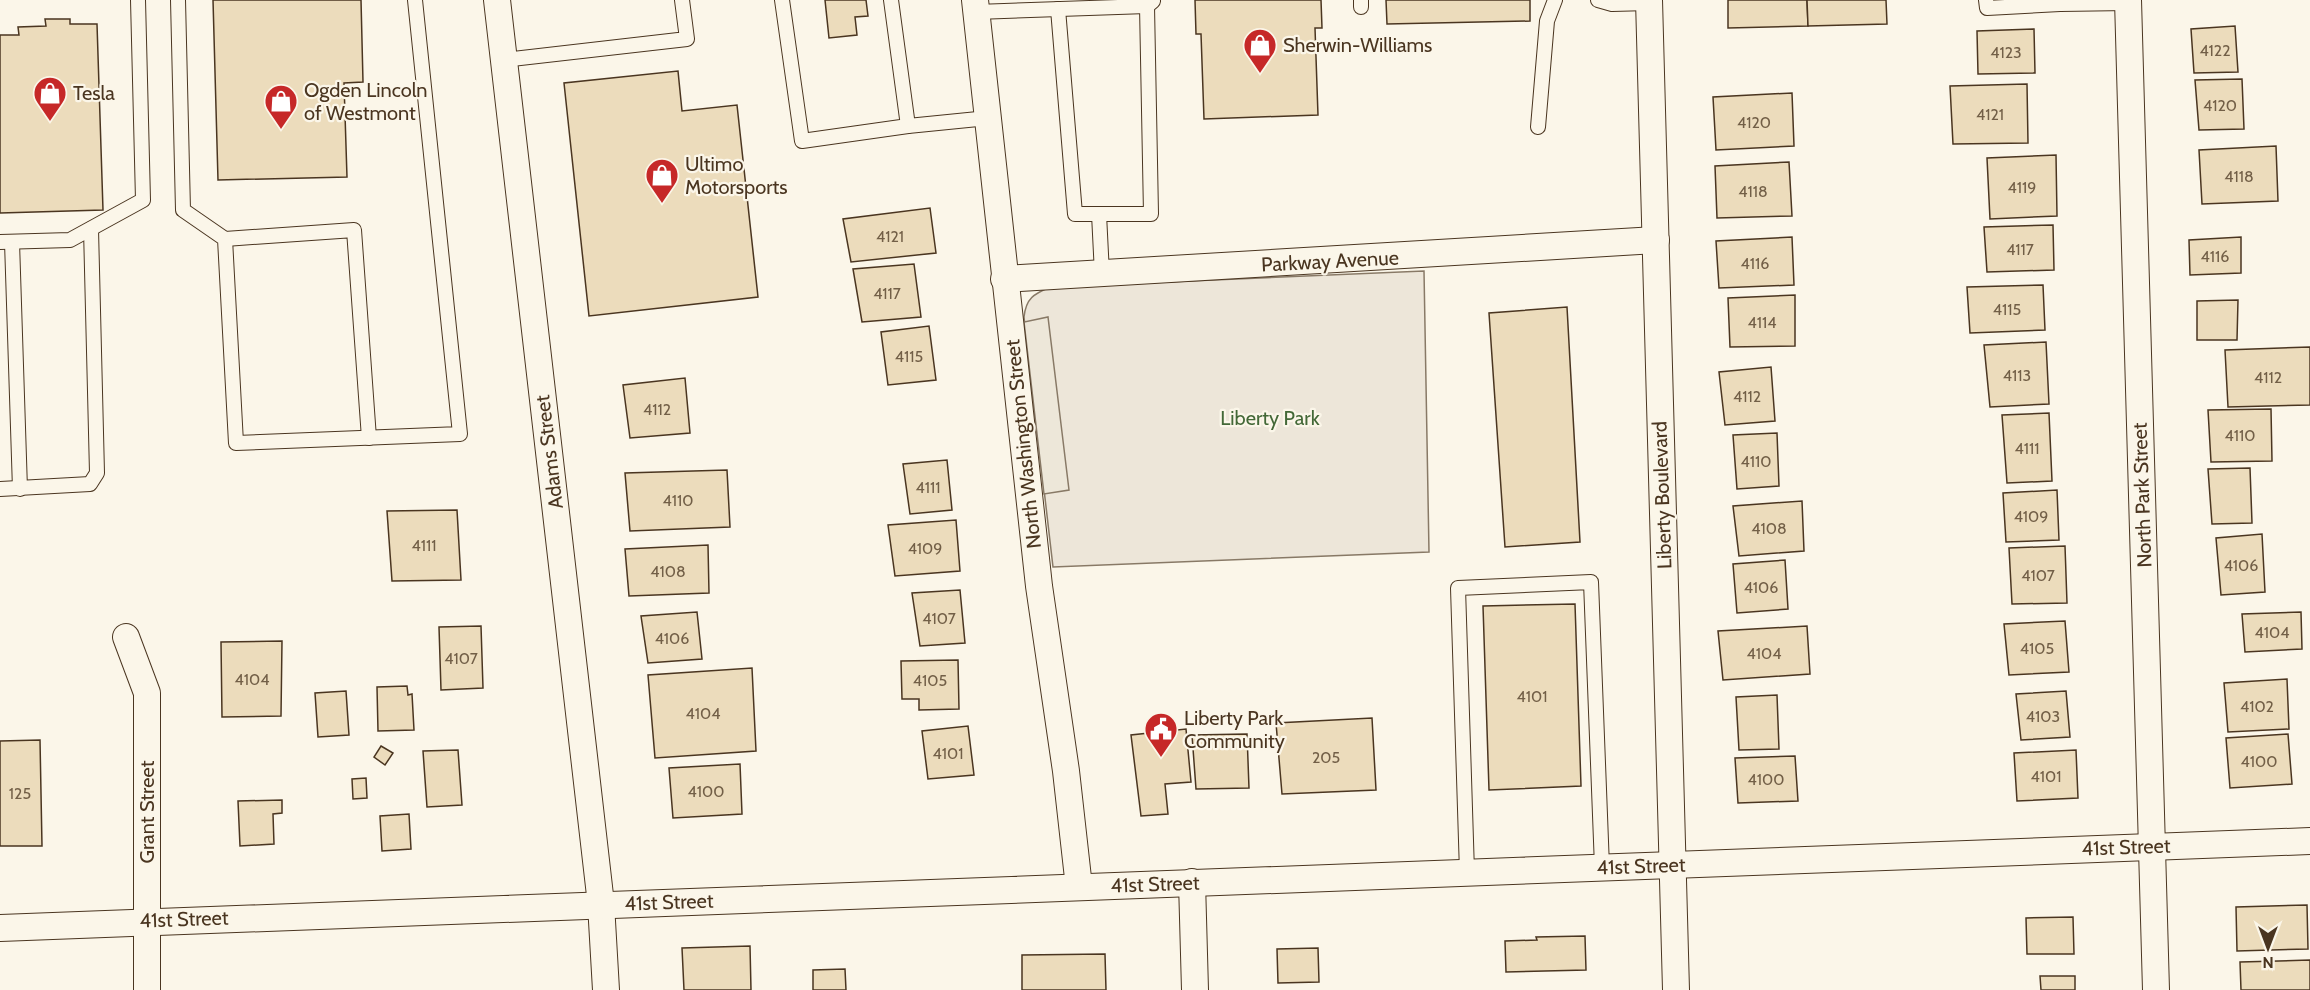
<svg xmlns="http://www.w3.org/2000/svg" width="2310" height="990" font-family="Cabin,sans-serif">
<rect width="100%" height="100%" fill="#fbf6e9"/>
<path fill="#ede6d9" stroke="#887966" stroke-width="1.5" d="M 1424,271 L 1429,552 L 1053,567 L 1024,317 C 1026,298 1034,294 1050,287 Z"/>
<path fill="#ede7d9" stroke="#887966" stroke-width="1.5" d="M 1048,317 L 1069,490 L 1044,494 L 1024,322 Z"/>
<g fill="#ecdcbc" stroke="#4a3520" stroke-width="1.5">
<path d="M 213,0 L 361,0 L 363,82 L 344,83 L 347,177 L 218,180 Z"/>
<path d="M 825,0 L 866,0 L 868,16 L 855,17 L 857,35 L 829,38 Z"/>
<path d="M 1195,0 L 1321,0 L 1322,28 L 1315,28 L 1318,115 L 1204,119 L 1201,34 L 1196,34 Z"/>
<path d="M 1386,0 L 1530,0 L 1530,21 L 1387,24 Z"/>
<path d="M 1728,0 L 1807,0 L 1808,26 L 1728,28 Z"/>
<path d="M 1807,0 L 1886,0 L 1887,24 L 1808,26 Z"/>
<path d="M 45,19 L 70,19 L 70,24 L 97,24 L 103,210 L 0,213 L 0,35 L 19,35 L 18,27 L 46,26 Z"/>
<path d="M 2235,26 L 2238,72 L 2194,73 L 2191,29 Z"/>
<path d="M 2034,29 L 2035,73 L 1978,74 L 1977,31 Z"/>
<path d="M 678,71 L 682,111 L 737,105 L 758,297 L 589,316 L 564,83 Z"/>
<path d="M 2242,79 L 2244,129 L 2199,130 L 2195,80 Z"/>
<path d="M 2027,84 L 2028,143 L 1953,144 L 1950,86 Z"/>
<path d="M 1792,93 L 1794,146 L 1716,150 L 1713,97 Z"/>
<path d="M 2276,146 L 2278,201 L 2202,204 L 2199,150 Z"/>
<path d="M 2056,155 L 2057,216 L 1990,219 L 1987,158 Z"/>
<path d="M 1789,162 L 1792,216 L 1717,218 L 1715,166 Z"/>
<path d="M 930,208 L 936,253 L 851,262 L 843,219 Z"/>
<path d="M 2053,225 L 2054,270 L 1987,272 L 1984,227 Z"/>
<path d="M 1792,237 L 1794,285 L 1719,288 L 1716,241 Z"/>
<path d="M 2241,237 L 2241,273 L 2190,275 L 2189,240 Z"/>
<path d="M 914,264 L 921,317 L 862,322 L 853,269 Z"/>
<path d="M 2043,285 L 2045,330 L 1970,333 L 1967,287 Z"/>
<path d="M 1795,295 L 1795,346 L 1730,347 L 1728,298 Z"/>
<path d="M 2238,300 L 2237,340 L 2197,340 L 2197,301 Z"/>
<path d="M 1567,307 L 1580,542 L 1505,547 L 1489,313 Z"/>
<path d="M 929,326 L 936,380 L 888,385 L 881,332 Z"/>
<path d="M 2046,342 L 2049,404 L 1990,407 L 1984,345 Z"/>
<path d="M 2310,347 L 2310,405 L 2228,407 L 2225,350 Z"/>
<path d="M 1771,367 L 1775,421 L 1725,425 L 1719,372 Z"/>
<path d="M 685,378 L 690,433 L 630,438 L 623,385 Z"/>
<path d="M 2271,409 L 2272,461 L 2211,462 L 2208,410 Z"/>
<path d="M 2049,413 L 2052,481 L 2007,483 L 2002,415 Z"/>
<path d="M 1777,433 L 1779,486 L 1737,489 L 1733,435 Z"/>
<path d="M 947,460 L 952,510 L 910,514 L 903,464 Z"/>
<path d="M 2250,468 L 2252,523 L 2212,524 L 2208,469 Z"/>
<path d="M 727,470 L 730,527 L 630,531 L 625,473 Z"/>
<path d="M 2057,490 L 2059,540 L 2006,542 L 2003,493 Z"/>
<path d="M 1802,501 L 1804,551 L 1739,556 L 1733,506 Z"/>
<path d="M 457,510 L 461,580 L 392,581 L 387,511 Z"/>
<path d="M 956,520 L 960,571 L 895,576 L 888,525 Z"/>
<path d="M 2262,534 L 2265,592 L 2221,595 L 2216,538 Z"/>
<path d="M 708,545 L 709,593 L 629,596 L 625,549 Z"/>
<path d="M 2065,546 L 2067,603 L 2012,604 L 2009,548 Z"/>
<path d="M 1785,560 L 1788,609 L 1737,613 L 1733,564 Z"/>
<path d="M 960,590 L 965,643 L 920,646 L 912,593 Z"/>
<path d="M 1575,604 L 1581,786 L 1489,790 L 1483,606 Z"/>
<path d="M 697,612 L 702,659 L 648,663 L 641,616 Z"/>
<path d="M 2301,612 L 2302,649 L 2245,652 L 2242,614 Z"/>
<path d="M 2065,621 L 2069,672 L 2009,675 L 2004,624 Z"/>
<path d="M 481,626 L 483,688 L 441,690 L 439,627 Z"/>
<path d="M 1807,626 L 1810,674 L 1723,680 L 1718,631 Z"/>
<path d="M 282,641 L 281,716 L 222,717 L 221,642 Z"/>
<path d="M 958,660 L 959,709 L 919,710 L 919,699 L 902,699 L 901,661 Z"/>
<path d="M 752,668 L 756,751 L 655,758 L 648,675 Z"/>
<path d="M 2287,679 L 2289,729 L 2228,732 L 2224,683 Z"/>
<path d="M 407,686 L 408,695 L 412,694 L 414,730 L 378,731 L 377,687 Z"/>
<path d="M 346,691 L 349,735 L 318,737 L 315,693 Z"/>
<path d="M 2066,691 L 2070,737 L 2021,740 L 2016,694 Z"/>
<path d="M 1777,695 L 1779,749 L 1739,750 L 1736,697 Z"/>
<path d="M 1372,718 L 1376,790 L 1282,794 L 1276,723 Z"/>
<path d="M 968,726 L 974,775 L 928,779 L 922,731 Z"/>
<path d="M 1186,729 L 1191,782 L 1165,784 L 1168,814 L 1141,816 L 1131,735 Z"/>
<path d="M 1247,734 L 1249,788 L 1196,789 L 1192,735 Z"/>
<path d="M 2288,734 L 2292,784 L 2230,788 L 2226,738 Z"/>
<path d="M 40,740 L 42,846 L 0,846 L 0,741 Z"/>
<path d="M 381,746 L 393,753 L 385,765 L 374,757 Z"/>
<path d="M 458,750 L 462,805 L 427,807 L 423,751 Z"/>
<path d="M 2076,750 L 2078,798 L 2017,801 L 2014,753 Z"/>
<path d="M 1795,756 L 1798,801 L 1738,803 L 1735,758 Z"/>
<path d="M 740,764 L 742,814 L 673,818 L 669,768 Z"/>
<path d="M 366,778 L 367,798 L 353,799 L 352,779 Z"/>
<path d="M 282,800 L 282,813 L 273,814 L 274,844 L 240,846 L 238,801 Z"/>
<path d="M 409,814 L 411,849 L 382,851 L 380,816 Z"/>
<path d="M 2307,905 L 2308,949 L 2237,951 L 2236,907 Z"/>
<path d="M 2073,917 L 2074,954 L 2027,954 L 2026,918 Z"/>
<path d="M 1585,936 L 1586,970 L 1506,972 L 1505,941 L 1537,940 L 1536,937 Z"/>
<path d="M 750,946 L 751,990 L 684,990 L 682,948 Z"/>
<path d="M 1318,948 L 1319,982 L 1278,983 L 1277,949 Z"/>
<path d="M 1105,954 L 1106,990 L 1022,990 L 1022,955 Z"/>
<path d="M 2310,960 L 2310,990 L 2241,990 L 2240,962 Z"/>
<path d="M 845,969 L 846,990 L 813,990 L 813,970 Z"/>
<path d="M 2040,976 L 2075,976 L 2075,990 L 2041,990 Z"/>
</g>
<g fill="none" stroke-linecap="round" stroke-linejoin="round">
<defs>
<g id="lane">
<path d="M 178,0 L 183,210 L 225,239 L 236,443 L 460,434 L 415,0"/>
<path d="M 782,0 L 802,141 L 908,126 L 891,0"/>
<path d="M 1598,0 L 1612,4 L 1649,3"/>
<path d="M 1986,0 L 1987,8 L 2060,4"/>
<path d="M 2059,0 L 2060,4 L 2128,3"/>
<path d="M 1361,7 L 1361,0"/>
<path d="M 1058,9 L 1075,214 L 1151,214 L 1147,6"/>
<path d="M 976,12 L 1147,6 L 1153,1"/>
<path d="M 504,60 L 687,39 L 682,0"/>
<path d="M 908,126 L 988,118"/>
<path d="M 1538,127 L 1547,21 L 1555,0"/>
<path d="M 1099,214 L 1102,274"/>
<path d="M 225,239 L 354,230 L 369,438"/>
<path d="M 0,242 L 70,240 L 143,200 L 138,0"/>
<path d="M 12,242 L 20,489"/>
<path d="M 0,489 L 90,484 L 97,473 L 91,229"/>
<path d="M 1467,872 L 1458,588 L 1591,582 L 1602,867"/>
</g>
<g id="street">
<path d="M 497,0 L 601,904 L 606,990"/>
<path d="M 975,0 L 1039,586 L 1066,771 L 1079,887"/>
<path d="M 1649,0 L 1676,990"/>
<path d="M 2128,0 L 2156,990"/>
<path d="M 1004,279 L 1656,240"/>
<path d="M 126,637 L 147,693 L 147,990"/>
<path d="M 1192,882 L 1195,990"/>
<path d="M 0,928 L 2310,841"/>
</g>
</defs>
<use href="#lane" stroke="#4a3520" stroke-width="16"/>
<use href="#street" stroke="#4a3520" stroke-width="28"/>
<use href="#lane" stroke="#fbf6e9" stroke-width="14"/>
<use href="#street" stroke="#fbf6e9" stroke-width="26"/>
</g>
<defs>
<symbol id="shop-pin" viewBox="-11 -11 22 30"><path d="M0 17L-7.5 6A9.5 9.5 0 1 1 7.5 6Z" fill="#c62828" stroke="#fbf6e9"/><path d="M-5-2.5h2.3a2.7 3.5 0 0 1 5.4 0H5L5.5 6h-11ZM-1.5-2.5h3a1.5 2.3 0 0 0-3 0Z" fill="#fff"/></symbol>
<symbol id="civic-pin" viewBox="-11 -11 22 30"><path d="M0 17L-7.5 6A9.5 9.5 0 1 1 7.5 6Z" fill="#c62828" stroke="#fbf6e9"/><path d="M-.6-6.5H3V-4.5H.6V-3L4-1V1h2V6H-6V1h2V-1L-.6-3ZM-1.2 2.5V6h2.4V2.5Z" fill="#fff"/></symbol>
</defs>
<g fill-rule="evenodd">
<use href="#shop-pin" x="1241" y="26" width="38" height="52"/>
<use href="#shop-pin" x="31" y="74" width="38" height="52"/>
<use href="#shop-pin" x="262" y="82" width="38" height="52"/>
<use href="#shop-pin" x="643" y="156" width="38" height="52"/>
<use href="#civic-pin" x="1142" y="710" width="38" height="52"/>
</g>
<g text-anchor="middle" stroke-width="4.5" stroke-linejoin="round" paint-order="stroke">
<g font-size="16" fill="#725f47">
<text x="2215" y="56">4122</text>
<text x="2006" y="58">4123</text>
<text x="2220" y="111">4120</text>
<text x="1990" y="120">4121</text>
<text x="1754" y="128">4120</text>
<text x="2239" y="182">4118</text>
<text x="2022" y="193">4119</text>
<text x="1753" y="197">4118</text>
<text x="890" y="242">4121</text>
<text x="2020" y="255">4117</text>
<text x="2215" y="262">4116</text>
<text x="1755" y="269">4116</text>
<text x="887" y="299">4117</text>
<text x="2007" y="315">4115</text>
<text x="1762" y="328">4114</text>
<text x="909" y="362">4115</text>
<text x="2017" y="381">4113</text>
<text x="2268" y="383">4112</text>
<text x="1747" y="402">4112</text>
<text x="657" y="415">4112</text>
<text x="2240" y="441">4110</text>
<text x="2027" y="454">4111</text>
<text x="1756" y="467">4110</text>
<text x="928" y="493">4111</text>
<text x="678" y="506">4110</text>
<text x="2031" y="522">4109</text>
<text x="1769" y="534">4108</text>
<text x="424" y="551">4111</text>
<text x="925" y="554">4109</text>
<text x="2241" y="571">4106</text>
<text x="668" y="577">4108</text>
<text x="2038" y="581">4107</text>
<text x="1761" y="593">4106</text>
<text x="939" y="624">4107</text>
<text x="2272" y="638">4104</text>
<text x="672" y="644">4106</text>
<text x="2037" y="654">4105</text>
<text x="1764" y="659">4104</text>
<text x="461" y="664">4107</text>
<text x="252" y="685">4104</text>
<text x="930" y="686">4105</text>
<text x="1532" y="702">4101</text>
<text x="2257" y="712">4102</text>
<text x="703" y="719">4104</text>
<text x="2043" y="722">4103</text>
<text x="948" y="759">4101</text>
<text x="1326" y="763">205</text>
<text x="2259" y="767">4100</text>
<text x="2046" y="782">4101</text>
<text x="1766" y="785">4100</text>
<text x="706" y="797">4100</text>
<text x="20" y="799">125</text>
</g>
<g font-size="20" fill="#4a3520" stroke="#fbf6e9" text-anchor="start">
<text x="1283" y="52">Sherwin-Williams</text>
<text x="304" y="97">Ogden Lincoln<tspan x="304" dy="23">of Westmont</tspan></text>
<text x="73" y="100">Tesla</text>
<text x="685" y="171">Ultimo<tspan x="685" dy="23">Motorsports</tspan></text>
<text x="1184" y="725">Liberty Park<tspan x="1184" dy="23">Community</tspan></text>
</g>
<g font-size="20" fill="#4a3520" stroke="#fbf6e9">
<text transform="translate(1330 261) rotate(-3)" y="7">Parkway Avenue</text>
<text transform="translate(1023 444) rotate(-96)" y="7">North Washington Street</text>
<text transform="translate(549 452) rotate(-97)" y="7">Adams Street</text>
<text transform="translate(1662 495) rotate(-92)" y="7">Liberty Boulevard</text>
<text transform="translate(2142 495) rotate(-92)" y="7">North Park Street</text>
<text transform="translate(147 812) rotate(-90)" y="7">Grant Street</text>
<text transform="translate(2126 847) rotate(-2)" y="7">41st Street</text>
<text transform="translate(1641 866) rotate(-2)" y="7">41st Street</text>
<text transform="translate(1155 884) rotate(-2)" y="7">41st Street</text>
<text transform="translate(669 902) rotate(-2)" y="7">41st Street</text>
<text transform="translate(184 919) rotate(-2)" y="7">41st Street</text>
</g>
<g font-size="20" fill="#436837" stroke="#fbf6e9">
<text x="1270" y="425">Liberty Park</text>
</g>
</g>
<g transform="translate(2268 948) rotate(180)" stroke="#fbf6e9" stroke-width="4.5" paint-order="stroke">
<path d="M0-4.5L10 22L0 15L-10 22Z" fill="#4a3520"/>
<text y="-9" font-size="16" font-weight="bold" text-anchor="middle" fill="#4a3520">N</text>
</g>
</svg>
